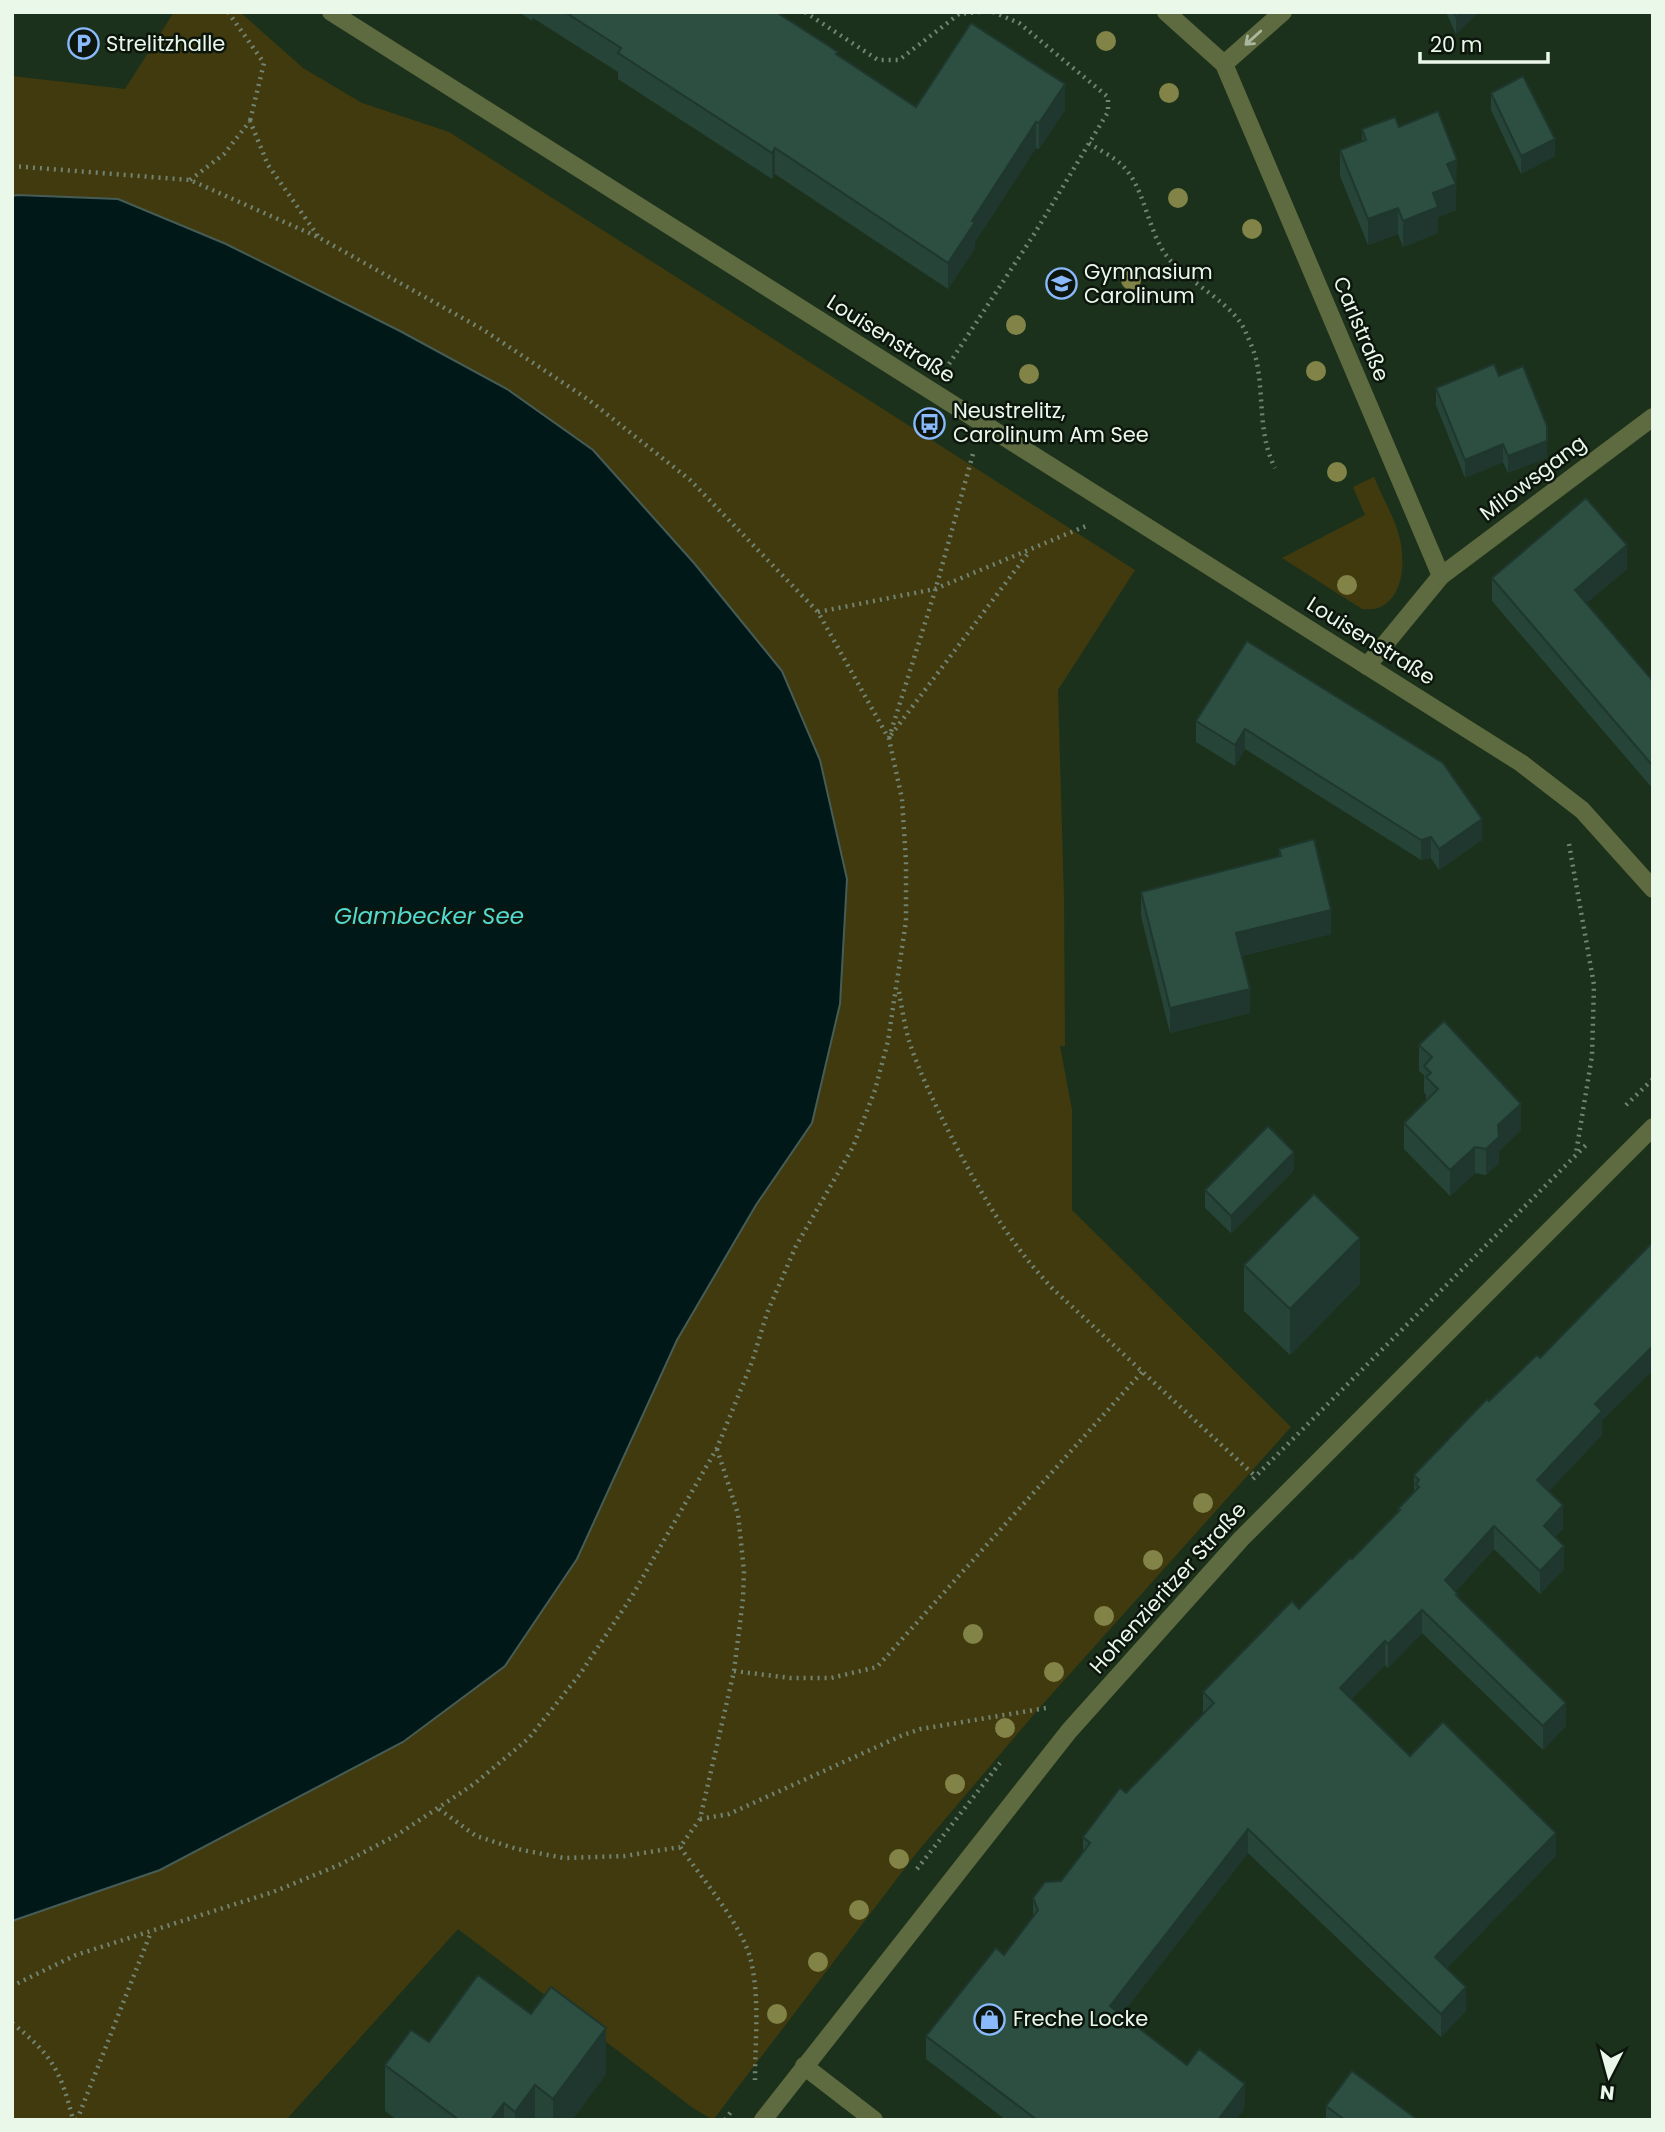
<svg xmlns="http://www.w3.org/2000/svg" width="1665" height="2132" font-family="Poppins,sans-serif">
<rect width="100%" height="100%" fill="#1c311c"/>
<g fill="#413a0e">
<path d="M 174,12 L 240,12 L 303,68 L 362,103 L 449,132 L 1135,570 L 1058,690 L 1064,899 L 1065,1046 L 1060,1046 L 1072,1110 L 1072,1210 L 1291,1427 L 1042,1705 L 918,1851 L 713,2120 L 693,2108 L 458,1929 L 286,2120 L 12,2120 L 12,1921 L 160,1870 L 403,1742 L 577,1559 L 677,1340 L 756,1205 L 812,1123 L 782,671 L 694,563 L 593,450 L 507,389 L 400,331 L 226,244 L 12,196 L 12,76 L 125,89 Z"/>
<path d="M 1374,477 C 1382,497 1395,518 1400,539 C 1405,562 1404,598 1378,608 C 1374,610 1367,609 1362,609 L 1282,558 L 1365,515 L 1353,487 Z"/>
</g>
<path fill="#001918" stroke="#465c57" stroke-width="2" d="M 17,195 L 118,199 L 226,244 L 400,331 L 507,389 L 593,450 L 694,563 L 782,671 L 820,760 L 847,879 L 840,1004 L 812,1123 L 756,1205 L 677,1340 L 577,1559 L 505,1666 L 403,1742 L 160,1870 L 12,1921 L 12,196 Z"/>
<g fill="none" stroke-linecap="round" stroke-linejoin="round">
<g stroke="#718371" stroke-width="4.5" stroke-dasharray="2 5" stroke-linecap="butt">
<path d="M 228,12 L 264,63 L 250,121"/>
<path d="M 805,12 L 878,60 L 899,60 L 959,14 L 980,12"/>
<path d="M 1089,143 C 1099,150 1112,156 1121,164 C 1147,189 1146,231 1169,259 C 1190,284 1235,304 1246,333 C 1250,342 1255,353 1257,363 C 1264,399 1258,434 1275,468"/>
<path d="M 12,166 L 190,180 L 318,237 L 482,329 L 589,400 L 690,480 L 818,612 L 889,739 L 902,799 L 906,862 L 906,921 L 888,1041 L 875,1090 L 853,1147 L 796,1246 L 767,1313 L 752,1362 L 717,1448 L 632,1596 L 580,1674 L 529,1738 L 474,1784 L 397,1835 L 339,1865 L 273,1892 L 76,1955 L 12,1986"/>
<path d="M 190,180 L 224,154 L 250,121 L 268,165 L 318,236"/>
<path d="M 949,364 L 1033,236 L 1108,112 L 1108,97 L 1019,23 L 993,12"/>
<path d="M 818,612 L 935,589 L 1086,526"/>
<path d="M 891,735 L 1029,552"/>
<path d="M 889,738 L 935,591 L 973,454"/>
<path d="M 1569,844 L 1594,985 L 1592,1056 L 1576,1153"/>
<path d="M 899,992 C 902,1009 905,1028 910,1044 C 922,1079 938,1110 954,1142 C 982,1196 1011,1245 1053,1289 L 1255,1476"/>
<path d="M 1626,1105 L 1653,1079"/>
<path d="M 717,1449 L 738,1514 L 744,1571 L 743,1599 L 734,1671 L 700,1819 L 680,1847 C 701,1877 743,1926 751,1961 C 760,2000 755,2041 755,2080"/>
<path d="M 1253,1479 L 1588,1143"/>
<path d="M 734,1671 L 790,1678 L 831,1678 L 877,1667 L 1142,1372"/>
<path d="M 439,1809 L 476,1836 L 517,1849 L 564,1858 L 625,1856 L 680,1847"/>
<path d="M 700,1819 L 729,1814 L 903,1735 L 921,1729 L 1046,1708"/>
<path d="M 917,1869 L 1000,1763"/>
<path d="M 12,2023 C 52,2055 61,2071 73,2120"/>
<path d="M 77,2120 L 151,1932"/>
<path d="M 725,2120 L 733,2109"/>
</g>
<g stroke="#5e6a3f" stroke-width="18">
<path d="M 331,12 L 1521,763 L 1582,810 L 1653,889"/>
<path d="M 1166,12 L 1224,64 L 1441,576 L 1367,666"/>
<path d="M 1224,64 L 1283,12"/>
<path d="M 1441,576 L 1653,417"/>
<path d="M 804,2066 L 874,2120"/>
<path d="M 763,2120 L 1069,1731 L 1241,1539 L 1653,1127"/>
</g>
</g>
<g fill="#828346">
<circle cx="1106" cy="41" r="10"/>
<circle cx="1169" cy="93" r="10"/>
<circle cx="1178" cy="198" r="10"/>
<circle cx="1252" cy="229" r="10"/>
<circle cx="1131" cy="280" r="10"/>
<circle cx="1016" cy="325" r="10"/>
<circle cx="1316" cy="371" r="10"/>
<circle cx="1029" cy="374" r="10"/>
<circle cx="1337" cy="472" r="10"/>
<circle cx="1347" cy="585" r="10"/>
<circle cx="1203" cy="1503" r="10"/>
<circle cx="1153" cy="1560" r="10"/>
<circle cx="1104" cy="1616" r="10"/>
<circle cx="973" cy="1634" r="10"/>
<circle cx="1054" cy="1672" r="10"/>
<circle cx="1005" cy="1728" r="10"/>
<circle cx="955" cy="1784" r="10"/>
<circle cx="899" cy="1859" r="10"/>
<circle cx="859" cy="1910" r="10"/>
<circle cx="818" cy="1962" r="10"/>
<circle cx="777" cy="2014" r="10"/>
</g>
<g fill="#264438">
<path d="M 519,12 L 776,12 L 838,56 L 916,107 L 1065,110 L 1039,149 L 1036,148 L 975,242 L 975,248 L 948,289 L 775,174 L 772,179 L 618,79 L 618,72 L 533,18 L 532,21 Z"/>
<path d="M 1446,12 L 1479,12 L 1456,34 Z"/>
<path d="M 1491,93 L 1555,156 L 1521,174 L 1491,110 Z"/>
<path d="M 1399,127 L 1457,186 L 1456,187 L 1456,210 L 1438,217 L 1438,233 L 1403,247 L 1398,234 L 1368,245 L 1340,176 L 1340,150 L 1362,141 L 1362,129 Z"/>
<path d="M 1499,376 L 1547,458 L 1508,473 L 1503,462 L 1465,478 L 1436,405 L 1436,388 Z"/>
<path d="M 1627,569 L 1586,603 L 1653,681 L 1653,789 L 1492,601 L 1492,578 Z"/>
<path d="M 1247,641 L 1482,840 L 1439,870 L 1431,858 L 1421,860 L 1245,749 L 1235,766 L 1196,742 L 1196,721 Z"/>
<path d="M 1279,849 L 1331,934 L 1242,956 L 1250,1013 L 1170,1033 L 1141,916 L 1141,892 L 1279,857 Z"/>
<path d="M 1419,1045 L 1521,1130 L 1499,1151 L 1499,1163 L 1486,1175 L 1475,1173 L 1450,1196 L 1404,1149 L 1404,1123 L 1426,1100 L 1426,1095 L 1424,1092 L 1424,1075 L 1419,1071 Z"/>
<path d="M 1294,1170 L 1231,1233 L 1205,1208 L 1205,1190 Z"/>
<path d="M 1653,1242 L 1653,1370 L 1602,1420 L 1602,1435 L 1548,1491 L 1563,1529 L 1555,1537 L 1564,1569 L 1540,1594 L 1494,1549 L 1456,1591 L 1458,1597 L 1566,1726 L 1543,1750 L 1422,1633 L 1388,1668 L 1385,1665 L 1351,1699 L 1410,1756 L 1556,1856 L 1447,1968 L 1466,2011 L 1441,2037 L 1248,1853 L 1121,2015 L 1187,2065 L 1245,2107 L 1236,2120 L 1006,2120 L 926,2059 L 926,2036 L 1004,1955 L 1033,1918 L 1033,1898 L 1061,1881 L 1083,1853 L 1083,1837 L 1203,1715 L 1203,1692 L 1299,1609 L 1352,1559 L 1398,1512 L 1398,1509 L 1414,1492 L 1414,1475 L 1489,1401 L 1540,1358 Z"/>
<path d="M 1244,1265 L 1360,1284 L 1290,1355 L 1244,1311 Z"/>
<path d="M 429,2042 L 606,2074 L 572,2120 L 397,2120 L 385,2111 L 385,2065 Z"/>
<path d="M 1326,2106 L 1418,2120 L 1326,2120 Z"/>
</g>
<g fill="#1f372e">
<path d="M 1461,12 L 1479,12 L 1456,34 L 1456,17 Z"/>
<path d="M 1065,84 L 1065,110 L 1039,149 L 1039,123 Z"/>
<path d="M 1036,122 L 1036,148 L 975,242 L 975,248 L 948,289 L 948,263 L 972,221 Z"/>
<path d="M 1555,139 L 1555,156 L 1521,174 L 1521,156 Z"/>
<path d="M 775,148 L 775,174 L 772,179 L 772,153 Z"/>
<path d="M 1457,160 L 1456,210 L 1438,217 L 1438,233 L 1403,247 L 1403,221 L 1433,193 L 1447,164 Z"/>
<path d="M 1398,208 L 1398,234 L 1368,245 L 1368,219 Z"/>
<path d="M 1547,441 L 1547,458 L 1508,473 L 1508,456 Z"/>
<path d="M 1503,444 L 1503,462 L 1465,478 L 1465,460 Z"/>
<path d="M 1627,545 L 1627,569 L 1575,613 L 1575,590 Z"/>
<path d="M 1245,729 L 1245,749 L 1235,766 L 1235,745 Z"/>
<path d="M 1482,819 L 1482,840 L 1439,870 L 1439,849 Z"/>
<path d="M 1431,837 L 1431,858 L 1421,860 L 1421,840 Z"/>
<path d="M 1331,910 L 1331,934 L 1236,957 L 1236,933 Z"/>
<path d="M 1250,989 L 1250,1013 L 1170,1033 L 1170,1008 Z"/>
<path d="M 1521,1104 L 1521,1130 L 1499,1151 L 1499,1163 L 1486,1175 L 1486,1149 L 1498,1125 Z"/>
<path d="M 1475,1147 L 1475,1173 L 1450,1196 L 1450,1170 Z"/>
<path d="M 1294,1152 L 1294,1170 L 1231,1233 L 1231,1216 Z"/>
<path d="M 1360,1238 L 1360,1284 L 1290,1355 L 1290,1309 Z"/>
<path d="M 1653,1346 L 1653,1370 L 1602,1420 L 1602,1435 L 1537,1504 L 1537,1480 L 1595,1404 Z"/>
<path d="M 1563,1505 L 1563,1529 L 1544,1549 L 1544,1526 Z"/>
<path d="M 1494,1526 L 1494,1549 L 1445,1603 L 1445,1580 Z"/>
<path d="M 1564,1546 L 1564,1569 L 1540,1594 L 1540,1571 Z"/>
<path d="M 1422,1610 L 1422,1633 L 1388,1668 L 1388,1644 Z"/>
<path d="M 1385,1641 L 1385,1665 L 1340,1711 L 1340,1688 Z"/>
<path d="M 1566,1703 L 1566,1726 L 1543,1750 L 1543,1726 Z"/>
<path d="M 1248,1829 L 1248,1853 L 1110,2029 L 1110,2006 Z"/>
<path d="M 1556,1833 L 1556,1856 L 1435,1980 L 1435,1957 Z"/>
<path d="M 1466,1987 L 1466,2011 L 1441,2037 L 1441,2014 Z"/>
<path d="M 606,2028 L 606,2074 L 572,2120 L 553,2120 L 553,2099 Z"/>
<path d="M 1245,2084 L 1245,2107 L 1236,2120 L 1218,2120 Z"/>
<path d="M 535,2085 L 535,2120 L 515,2120 L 515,2112 Z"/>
<path d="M 504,2103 L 504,2120 L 491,2120 Z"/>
</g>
<g fill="#2c4f41" stroke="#1f372e" stroke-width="2">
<path d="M 565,12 L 776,12 L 838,52 L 836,54 L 916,107 L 971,23 L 1065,84 L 1039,123 L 1036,122 L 972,221 L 975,222 L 948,263 L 775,148 L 772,153 L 618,53 L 621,48 Z"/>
<path d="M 1454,12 L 1461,12 L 1456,17 Z"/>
<path d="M 1523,76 L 1555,139 L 1521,156 L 1491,93 Z"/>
<path d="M 1438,111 L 1457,160 L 1447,164 L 1456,184 L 1433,193 L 1438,207 L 1403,221 L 1398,208 L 1368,219 L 1340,150 L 1366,140 L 1362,129 L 1395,117 L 1399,127 Z"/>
<path d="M 1494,364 L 1499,376 L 1523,366 L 1547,426 L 1547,441 L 1508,456 L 1503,444 L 1465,460 L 1436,388 Z"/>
<path d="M 1586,498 L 1627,545 L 1575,590 L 1653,681 L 1653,766 L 1492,578 Z"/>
<path d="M 1247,641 L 1443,763 L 1482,819 L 1439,849 L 1431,837 L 1421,840 L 1245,729 L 1235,745 L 1196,721 Z"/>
<path d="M 1314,839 L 1331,910 L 1236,933 L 1250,989 L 1170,1008 L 1141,892 L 1281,856 L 1279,849 Z"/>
<path d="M 1444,1021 L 1521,1104 L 1498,1125 L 1499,1137 L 1486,1149 L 1475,1147 L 1450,1170 L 1404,1123 L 1438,1089 L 1426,1077 L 1431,1073 L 1424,1066 L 1432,1057 L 1419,1045 Z"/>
<path d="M 1268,1126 L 1294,1152 L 1231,1216 L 1205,1190 Z"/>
<path d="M 1314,1194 L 1360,1238 L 1290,1309 L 1244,1265 Z"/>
<path d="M 1653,1242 L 1653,1346 L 1595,1404 L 1602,1411 L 1537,1480 L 1563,1505 L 1544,1526 L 1564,1546 L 1540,1571 L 1494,1526 L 1445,1580 L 1458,1594 L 1456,1595 L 1566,1703 L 1543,1726 L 1422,1610 L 1388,1644 L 1385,1641 L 1340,1688 L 1410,1756 L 1443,1722 L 1556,1833 L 1435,1957 L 1466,1987 L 1441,2014 L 1248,1829 L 1110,2006 L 1187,2065 L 1199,2049 L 1245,2084 L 1218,2120 L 1037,2120 L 926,2036 L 996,1948 L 1004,1955 L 1038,1910 L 1033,1898 L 1045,1882 L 1061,1881 L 1090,1843 L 1083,1837 L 1120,1788 L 1126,1793 L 1214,1703 L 1203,1692 L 1292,1601 L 1299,1609 L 1350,1558 L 1352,1559 L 1400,1510 L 1398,1509 L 1419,1487 L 1416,1484 L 1419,1480 L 1414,1475 L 1487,1399 L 1489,1401 L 1537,1355 L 1540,1358 Z"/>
<path d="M 478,1975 L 531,2014 L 551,1987 L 606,2028 L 553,2099 L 535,2085 L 515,2112 L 504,2103 L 491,2120 L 459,2120 L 385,2065 L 411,2030 L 429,2042 Z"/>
<path d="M 1352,2071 L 1418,2120 L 1345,2120 L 1326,2106 Z"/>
</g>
<defs><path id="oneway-shaft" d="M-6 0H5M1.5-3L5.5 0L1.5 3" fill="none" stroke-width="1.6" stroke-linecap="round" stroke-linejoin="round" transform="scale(1.75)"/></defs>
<use stroke="#abb89d" href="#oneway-shaft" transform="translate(1253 38) rotate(138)"/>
<defs>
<symbol id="parking-ring" viewBox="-11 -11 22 22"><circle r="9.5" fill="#0d160d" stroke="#8abafc" stroke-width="1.5"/><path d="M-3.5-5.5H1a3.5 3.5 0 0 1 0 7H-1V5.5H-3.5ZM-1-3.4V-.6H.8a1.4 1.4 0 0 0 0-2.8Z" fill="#8abafc"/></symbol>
<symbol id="school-ring" viewBox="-11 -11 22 22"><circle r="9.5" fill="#0d160d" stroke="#8abafc" stroke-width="1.5"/><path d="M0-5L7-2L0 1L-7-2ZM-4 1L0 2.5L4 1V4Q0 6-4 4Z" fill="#8abafc"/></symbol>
<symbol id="bus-ring" viewBox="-11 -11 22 22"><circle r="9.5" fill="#0d160d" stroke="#8abafc" stroke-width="1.5"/><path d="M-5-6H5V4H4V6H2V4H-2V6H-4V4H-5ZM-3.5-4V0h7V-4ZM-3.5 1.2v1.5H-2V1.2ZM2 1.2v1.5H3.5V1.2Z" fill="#8abafc"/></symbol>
<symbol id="shop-ring" viewBox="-11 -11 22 22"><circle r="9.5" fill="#0d160d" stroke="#8abafc" stroke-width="1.5"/><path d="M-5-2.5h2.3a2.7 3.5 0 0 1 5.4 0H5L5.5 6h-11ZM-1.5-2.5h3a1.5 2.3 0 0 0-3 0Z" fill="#8abafc"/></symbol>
</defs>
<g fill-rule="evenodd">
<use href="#parking-ring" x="66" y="26" width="35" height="35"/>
<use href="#school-ring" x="1044" y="266" width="35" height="35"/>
<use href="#bus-ring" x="912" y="406" width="35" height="35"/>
<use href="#shop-ring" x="972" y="2002" width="35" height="35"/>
</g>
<g text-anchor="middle" stroke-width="5" stroke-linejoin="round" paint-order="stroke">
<g font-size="21" fill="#eaf8ea" stroke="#0d160d" text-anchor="start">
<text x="106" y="51">Strelitzhalle</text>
<text x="1084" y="279">Gymnasium<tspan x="1084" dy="24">Carolinum</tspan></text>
<text x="953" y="418">Neustrelitz,<tspan x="953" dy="24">Carolinum Am See</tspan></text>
<text x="1013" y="2026">Freche Locke</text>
</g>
<g font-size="21" fill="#eaf8ea" stroke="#0d160d">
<text transform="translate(1361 329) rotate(67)" y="7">Carlstraße</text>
<text transform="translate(891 339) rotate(32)" y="7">Louisenstraße</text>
<text transform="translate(1533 478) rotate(-37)" y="7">Milowsgang</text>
<text transform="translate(1371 641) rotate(32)" y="7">Louisenstraße</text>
<text transform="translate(1168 1588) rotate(-48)" y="7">Hohenzieritzer Straße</text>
</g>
<g font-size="23" font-style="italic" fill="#53dad1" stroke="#0d160d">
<text x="429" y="924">Glambecker See</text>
</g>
</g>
<rect width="1665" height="2132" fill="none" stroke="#eaf8ea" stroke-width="28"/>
<g transform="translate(1609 2076) rotate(186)" stroke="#0d160d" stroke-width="5" paint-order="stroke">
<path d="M0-5L12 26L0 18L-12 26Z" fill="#eaf8ea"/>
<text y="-10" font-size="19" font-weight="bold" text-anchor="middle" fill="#eaf8ea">N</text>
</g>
<path d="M1420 52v10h128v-10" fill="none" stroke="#eaf8ea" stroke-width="3.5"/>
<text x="1430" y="52" font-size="21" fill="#eaf8ea" stroke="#0d160d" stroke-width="5" paint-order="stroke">20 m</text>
</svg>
